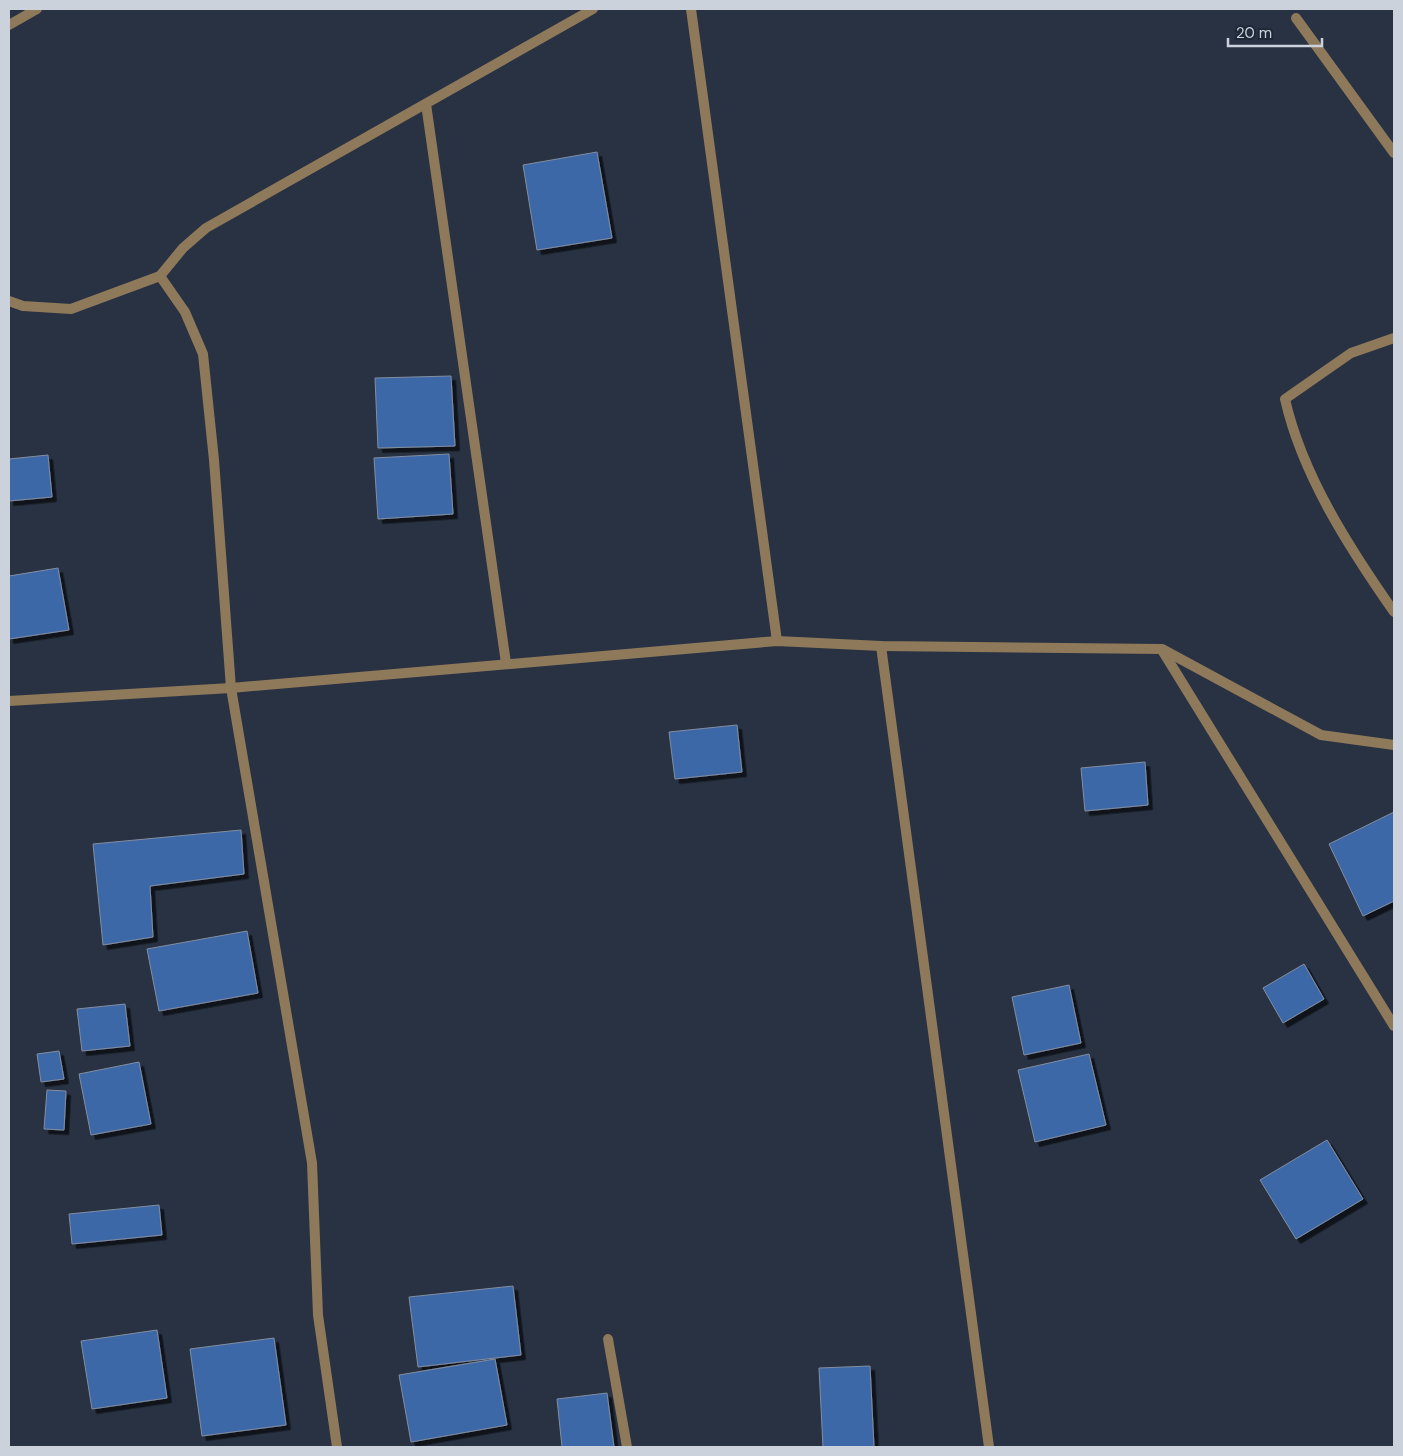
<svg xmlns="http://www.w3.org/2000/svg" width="1403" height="1456" font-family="'DM Sans',sans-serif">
<defs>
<filter id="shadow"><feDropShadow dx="4.5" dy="4.5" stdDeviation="0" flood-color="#0009"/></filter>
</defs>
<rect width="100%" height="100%" fill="#283242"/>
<g fill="#3e67a7" stroke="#828ea1" filter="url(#shadow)">
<path d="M 597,152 L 612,238 L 537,250 L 523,165 Z"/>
<path d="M 451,376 L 455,446 L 378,448 L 375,378 Z"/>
<path d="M 449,454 L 453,514 L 378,519 L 374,458 Z"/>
<path d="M 48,455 L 52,497 L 9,501 L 9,459 Z"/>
<path d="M 58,568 L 69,630 L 9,639 L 9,576 Z"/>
<path d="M 737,725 L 742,772 L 675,779 L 669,732 Z"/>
<path d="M 1145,762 L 1148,805 L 1085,811 L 1081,768 Z"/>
<path d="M 1394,812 L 1394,901 L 1363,916 L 1329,844 Z"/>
<path d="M 241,830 L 244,874 L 150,886 L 153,937 L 103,945 L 93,844 Z"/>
<path d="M 247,931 L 258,993 L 159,1011 L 147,949 Z"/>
<path d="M 1304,964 L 1324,999 L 1283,1023 L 1263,988 Z"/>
<path d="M 1069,985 L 1081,1043 L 1024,1055 L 1012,997 Z"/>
<path d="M 125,1004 L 130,1046 L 82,1051 L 77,1009 Z"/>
<path d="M 59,1051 L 64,1079 L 41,1082 L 37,1054 Z"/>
<path d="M 1089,1054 L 1106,1125 L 1035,1142 L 1018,1070 Z"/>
<path d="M 139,1062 L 151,1124 L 91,1135 L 79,1074 Z"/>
<path d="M 47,1090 L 66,1091 L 64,1130 L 44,1129 Z"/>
<path d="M 1327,1140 L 1363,1199 L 1296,1239 L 1260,1180 Z"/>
<path d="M 159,1205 L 162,1235 L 72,1244 L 69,1214 Z"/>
<path d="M 513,1286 L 521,1355 L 418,1367 L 409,1297 Z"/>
<path d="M 157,1330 L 167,1398 L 92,1409 L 81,1341 Z"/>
<path d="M 274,1338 L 286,1425 L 202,1436 L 190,1349 Z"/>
<path d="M 495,1359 L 507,1425 L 411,1442 L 399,1375 Z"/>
<path d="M 870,1366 L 874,1447 L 823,1447 L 819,1368 Z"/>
<path d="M 607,1393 L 614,1447 L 562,1447 L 557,1399 Z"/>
</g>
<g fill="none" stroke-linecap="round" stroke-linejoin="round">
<g stroke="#8f795b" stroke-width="10">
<path d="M 691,9 L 777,641"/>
<path d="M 1296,18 L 1394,153"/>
<path d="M 9,25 L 37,9"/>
<path d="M 426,104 L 506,663"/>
<path d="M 160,276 L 185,312 L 203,354 L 214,460 L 231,688 L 312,1163 L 318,1315 L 337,1447"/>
<path d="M 9,301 L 23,306 L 71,309 L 160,276 L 183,248 L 206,228 L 593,9"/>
<path d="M 1394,338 L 1351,353 L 1285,399 C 1302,475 1350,549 1394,612"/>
<path d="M 881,646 L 989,1447"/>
<path d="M 1162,650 L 1394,1026"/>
<path d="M 9,701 L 231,688 L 777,641 L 881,646 L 1162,649 L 1321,735 L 1394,745"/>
<path d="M 608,1339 L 627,1447"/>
</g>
</g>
<rect width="1403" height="1456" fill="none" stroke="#cbd2dc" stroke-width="20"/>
<path d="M1228 38v8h94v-8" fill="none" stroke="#cbd2dc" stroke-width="2.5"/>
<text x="1236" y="38" font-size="15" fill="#cbd2dc" stroke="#1e2837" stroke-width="4" paint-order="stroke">20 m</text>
</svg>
